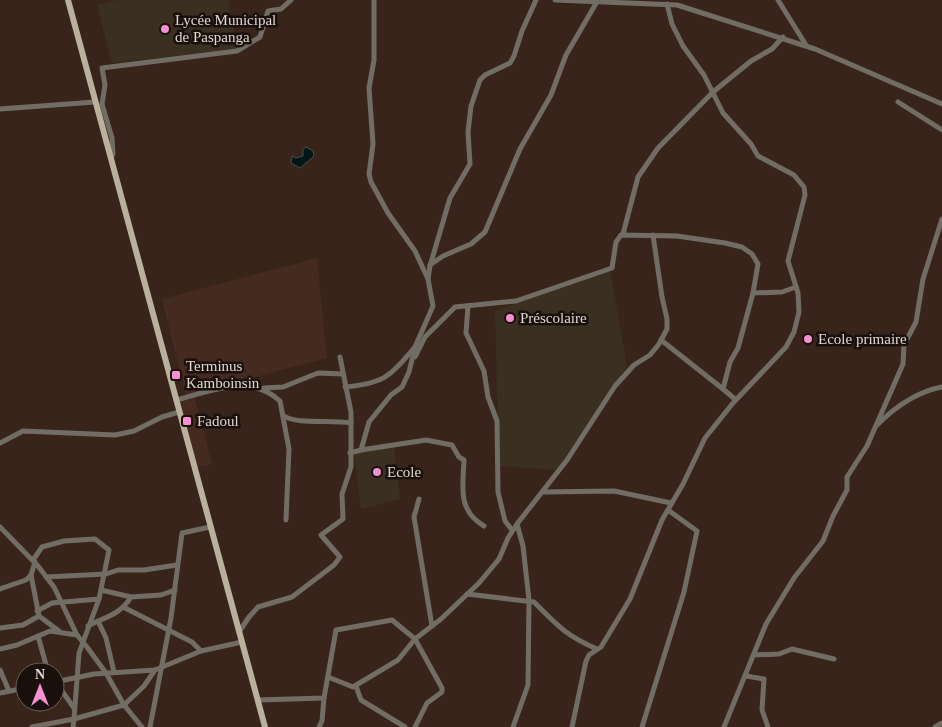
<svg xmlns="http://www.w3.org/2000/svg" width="942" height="727" font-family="Georgia,serif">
<rect width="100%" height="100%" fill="#38241b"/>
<g fill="#452b1f">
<path d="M 317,258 L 327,358 L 186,395 L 162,299 Z"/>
<path d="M 194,395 L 212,464 L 194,468 L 176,400 Z"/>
</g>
<g fill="#3a2f20">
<path d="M 117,0 L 228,0 L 237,49 L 112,63 L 97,5 Z"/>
<path d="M 610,269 L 627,366 L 557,470 L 499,466 L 495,311 Z"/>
<path d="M 394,446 L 400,499 L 361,509 L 354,454 Z"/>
</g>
<path fill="#001718" stroke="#44504f" d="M 306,147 L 313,151 L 314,156 L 300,168 L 291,163 L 292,156 L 296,158 L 303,156 L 303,149 Z"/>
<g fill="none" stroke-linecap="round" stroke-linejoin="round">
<g stroke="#726d64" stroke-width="5">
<path d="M 374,0 L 374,60 L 369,88 L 373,144 L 369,174 L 371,182 L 388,213 L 415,251 L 428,279"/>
<path d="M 555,0 L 677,5 L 815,49 L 942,104"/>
<path d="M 778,0 L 806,45"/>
<path d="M 898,102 L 942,130"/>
<path d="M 0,109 L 95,102"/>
<path d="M 111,158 L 113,154 L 112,138 L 102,104 L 105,85 L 102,68 L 237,51 L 260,37 L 268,11 L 281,9 L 291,0"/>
<path d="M 623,234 L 638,177 L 658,148 L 713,92 L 751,61 L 772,49 L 783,37"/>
<path d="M 430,265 L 443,256 L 471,244 L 485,232 L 520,149 L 551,95 L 566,55 L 598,0"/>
<path d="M 468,306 L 466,333 L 484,371 L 488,397 L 497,421 L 498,492 L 505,521 L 512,530"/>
<path d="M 661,340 L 723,389"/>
<path d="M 415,357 L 425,337 L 455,307 L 516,301 L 612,268 L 616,242 L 621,235 L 677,236 L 725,243 L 742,247 L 752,254 L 758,264 L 753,293 L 782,292 L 796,287"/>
<path d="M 345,387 C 385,383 389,377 415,347"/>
<path d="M 264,388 L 283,387 L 318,373 L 343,374"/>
<path d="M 176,400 C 212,391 249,373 280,401 L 289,449 L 286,520"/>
<path d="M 736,400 L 723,389 L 730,362 L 738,348 L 753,293"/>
<path d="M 284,416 C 298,425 332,419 351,423"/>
<path d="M 877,425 C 895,407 916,392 942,387"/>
<path d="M 0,443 L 23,431 L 115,435 L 134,431 L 162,417 L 179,412"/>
<path d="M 361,450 L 426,440 L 452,445 L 459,457 L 464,460 C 463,487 457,510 484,526"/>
<path d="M 350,453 L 361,450 L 369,422 L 391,395 L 402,387 L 409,372 L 415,347 L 433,306 L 428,279 L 430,266 L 450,198 L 470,164 L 468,132 L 471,106 L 480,80 L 485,75 L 510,63 L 514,56 L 522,31 L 536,0"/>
<path d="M 544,492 L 614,491 L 671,503"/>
<path d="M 419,499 L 414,517 L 432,626"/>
<path d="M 0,527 L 38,566 L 54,587 L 77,635 L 87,647 L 106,673 L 124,705 L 142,727"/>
<path d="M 46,577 L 106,574 L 118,570 L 144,570 L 177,565"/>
<path d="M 0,589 L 26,580 L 31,575"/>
<path d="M 101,590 L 131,597"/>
<path d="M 467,594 L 534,602 C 557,625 565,635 597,649"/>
<path d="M 125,608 L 192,642 L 201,651"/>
<path d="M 37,611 L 52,603 L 99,599"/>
<path d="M 39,616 L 59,631"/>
<path d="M 98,621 L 106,638 L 114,672"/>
<path d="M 88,626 C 105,617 120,615 131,597 L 161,595 L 175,590"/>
<path d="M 0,628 L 23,625 L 39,616 L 31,575 L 35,562"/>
<path d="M 239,632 L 249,617 L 258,607 L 292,597 L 334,565 L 340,557 L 321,535 L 343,519 L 342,494 L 351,467 L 351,412 L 340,357"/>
<path d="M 38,636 L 48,672"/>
<path d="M 0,649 L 17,645 L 50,631 L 77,635"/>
<path d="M 754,655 L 779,654 L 792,649 L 834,659"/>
<path d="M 0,670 L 9,691"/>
<path d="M 746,676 L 764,679 L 762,710 L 768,727"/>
<path d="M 328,677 L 353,687 L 398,660 L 415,639 L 441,619 L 479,583 L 499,559 L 508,538 L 517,524"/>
<path d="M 55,681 L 74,708"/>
<path d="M 55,682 L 94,674 L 155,670 L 201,651 L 242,642"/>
<path d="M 356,686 L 361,700 L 405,727"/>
<path d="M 0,693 L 25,688"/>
<path d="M 258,700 L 324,698 L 336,630 L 392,620 L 415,639 L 442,688 L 442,692 L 427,703 L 415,727"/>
<path d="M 32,727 L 74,719 L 79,653 L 99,599 L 109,550 L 95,539 L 64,541 L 42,547 L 33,560"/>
<path d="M 73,727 L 74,719 L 124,705 L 144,686 L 155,670"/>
<path d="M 150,727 L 171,618 L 182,533 L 210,527"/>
<path d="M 319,727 L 322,721 L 324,698"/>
<path d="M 513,727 L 528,685 L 529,600 L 523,546 L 517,524 L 567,460 L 615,386 L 634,365 L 650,355 L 659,344 L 667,329 L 667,319 L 662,297 L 653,235"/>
<path d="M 572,727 L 586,661 L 589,655 L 601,647 L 630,599 L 662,520 L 683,484 L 705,438 L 733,403 L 786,347 L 794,332 L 799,312 L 798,293 L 788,261 L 805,195 L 804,187 L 794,175 L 758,156 L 751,144 L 723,113 L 704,75 L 683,46 L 672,24 L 667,4"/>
<path d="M 642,727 L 684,592 L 697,531 L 668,510"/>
<path d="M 724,727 L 766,624 L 794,578 L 823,541 L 833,516 L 847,490 L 847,477 L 867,446 L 903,364 L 904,345 L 916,322 L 923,279 L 942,219"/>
<path d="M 935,727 L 942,723"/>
</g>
<path stroke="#bab09d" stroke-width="6" d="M 68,0 L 265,727"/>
</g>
<g fill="#f690d0" stroke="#19100c" stroke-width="2">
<circle cx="165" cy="29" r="5"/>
<circle cx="510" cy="318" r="5"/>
<circle cx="808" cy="339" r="5"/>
<rect x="171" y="370" width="10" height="10" rx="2.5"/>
<rect x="182" y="416" width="10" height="10" rx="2.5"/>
<circle cx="377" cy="472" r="5"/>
</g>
<g text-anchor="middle" stroke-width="5" stroke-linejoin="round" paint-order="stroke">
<g font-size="15" fill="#e2d5cf" stroke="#19100c" text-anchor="start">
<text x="175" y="25">Lycée Municipal<tspan x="175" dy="17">de Paspanga</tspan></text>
<text x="520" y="323">Préscolaire</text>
<text x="818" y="344">Ecole primaire</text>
<text x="186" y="371">Terminus<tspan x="186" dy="17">Kamboinsin</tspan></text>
<text x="197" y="426">Fadoul</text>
<text x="387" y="477">Ecole</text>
</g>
</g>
<g transform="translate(40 687)"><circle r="24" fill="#19100c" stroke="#695f5a"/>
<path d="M0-4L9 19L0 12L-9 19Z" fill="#f690d0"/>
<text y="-8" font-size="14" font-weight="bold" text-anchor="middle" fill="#e2d5cf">N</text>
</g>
</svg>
